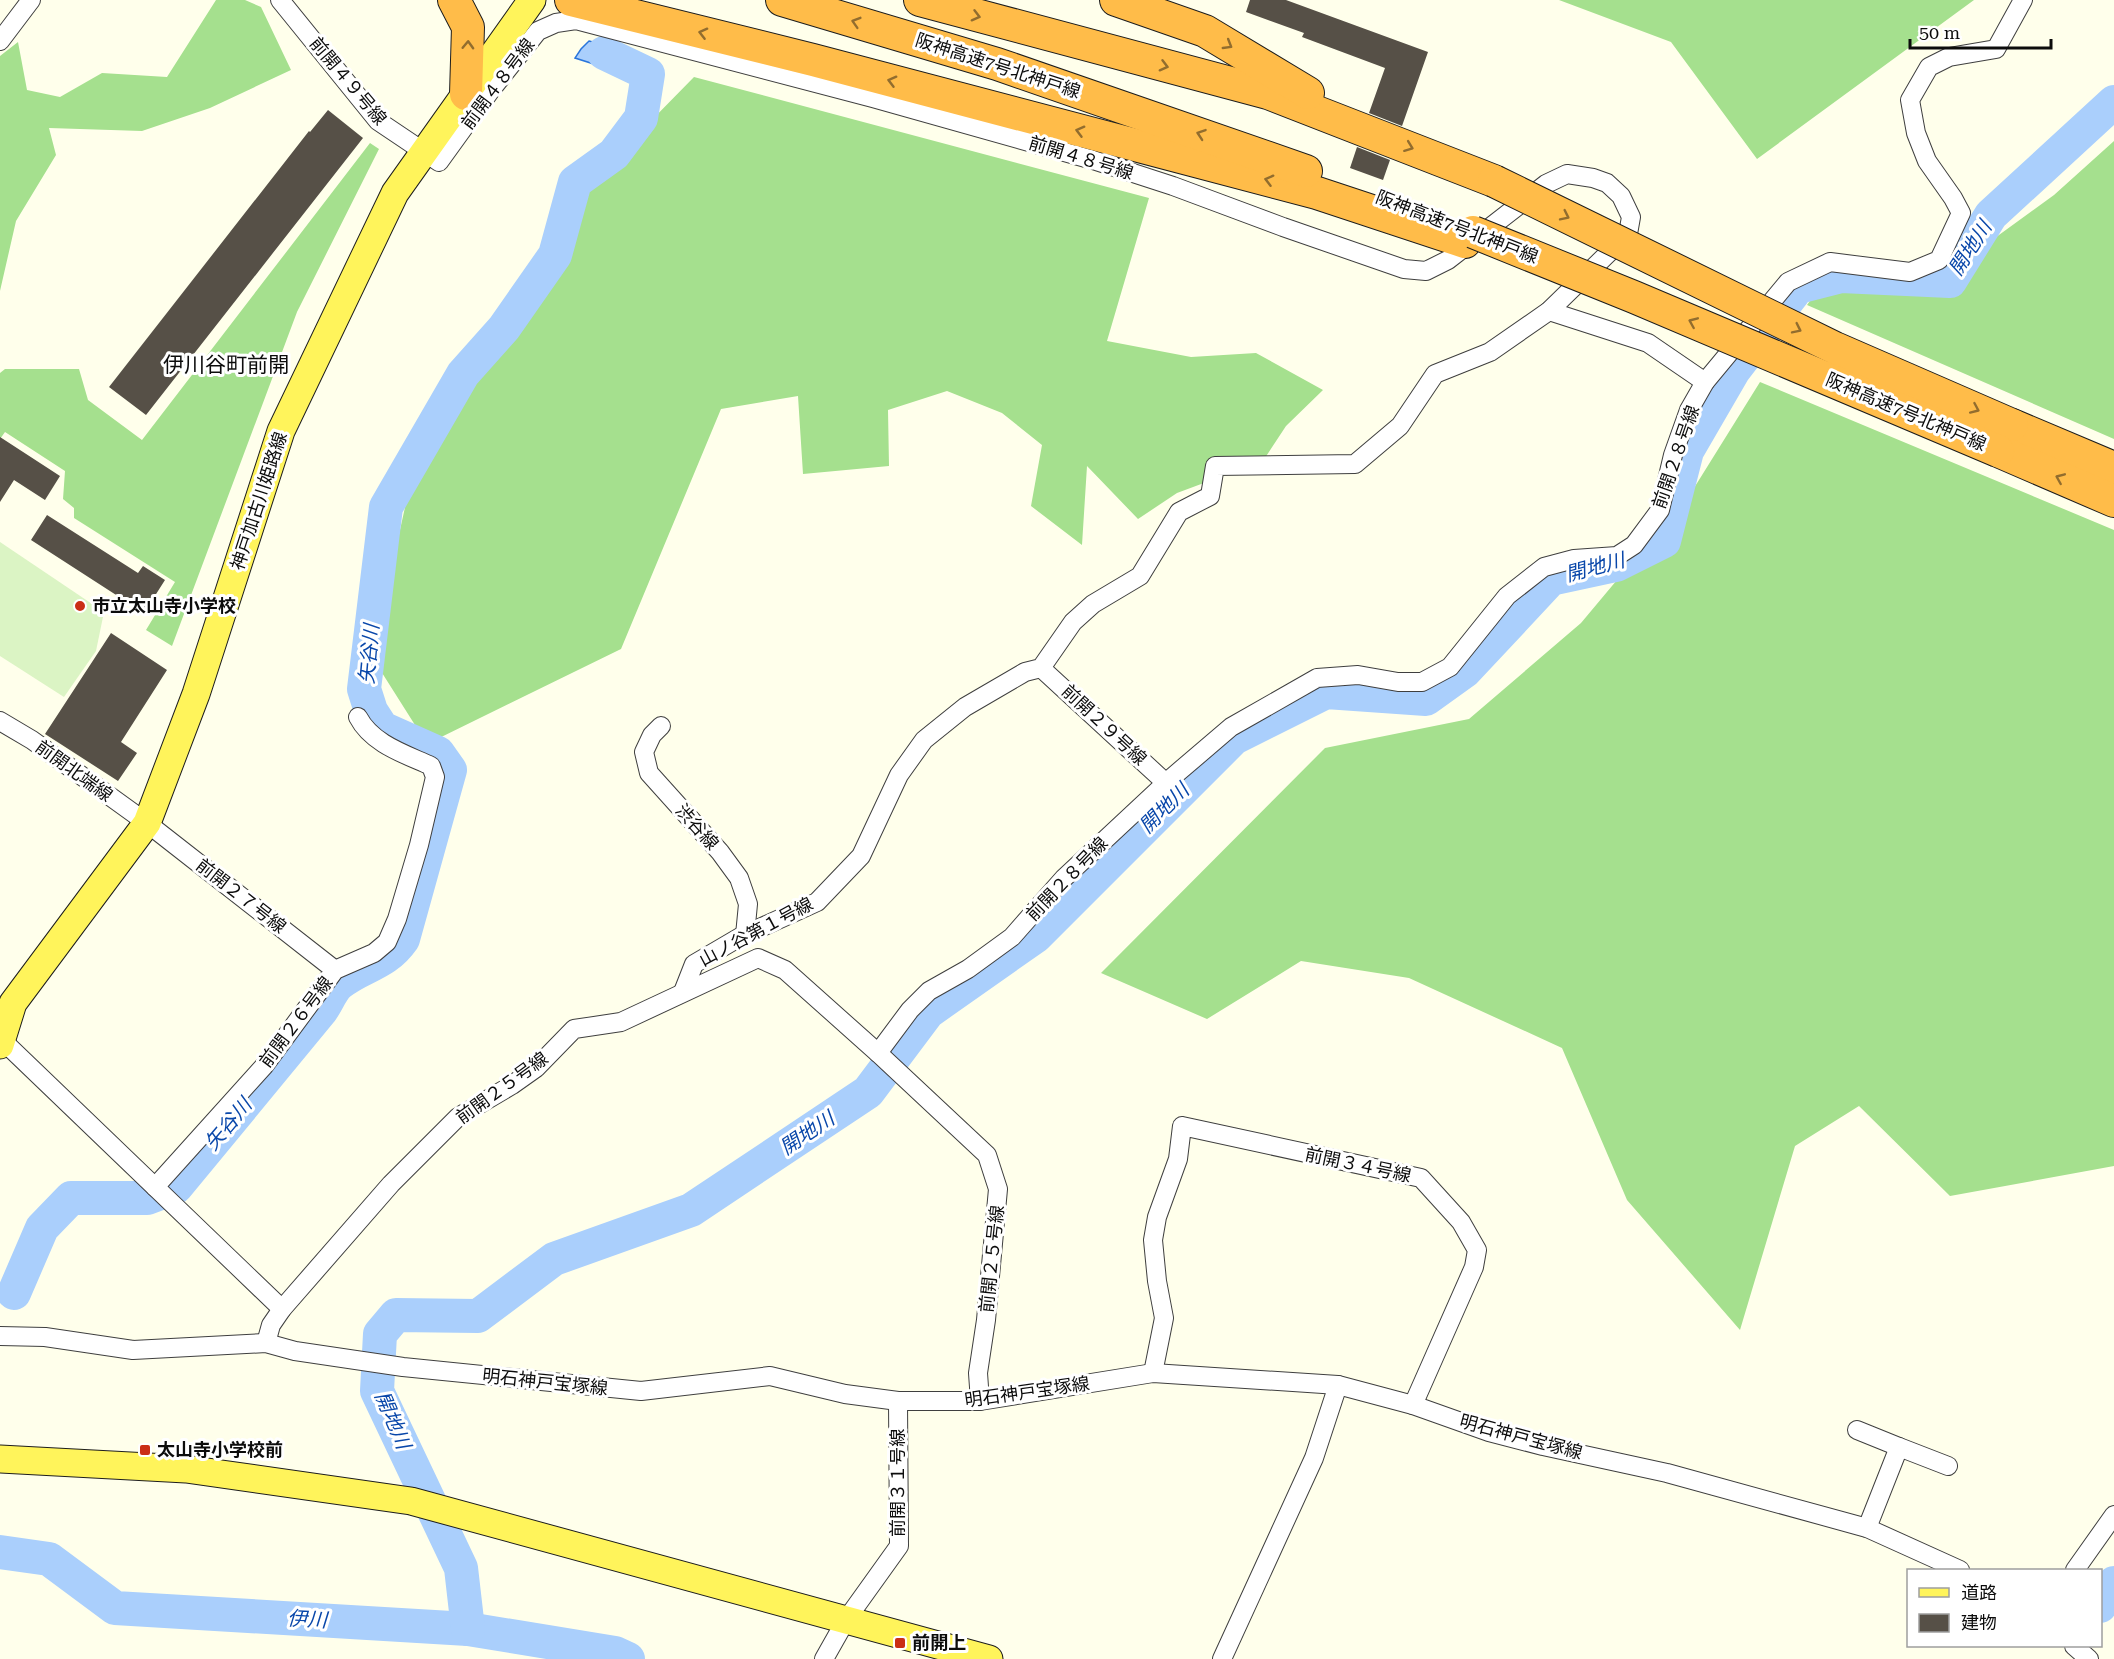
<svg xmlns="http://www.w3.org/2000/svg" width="2114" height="1659" font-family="'Roboto Serif','Noto Sans JP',serif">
<rect width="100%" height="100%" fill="#ffffeb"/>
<g fill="#a5e08e">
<path d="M 216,0 L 245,0 L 261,7 L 291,70 L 210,108 L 142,131 L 49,128 L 56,155 L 16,221 L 0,291 L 0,56 L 18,42 L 27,90 L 60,97 L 102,73 L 167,77 Z"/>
<path d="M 1559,0 L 1974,0 L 1757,159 L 1671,42 Z"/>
<path d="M 694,77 L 1149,198 L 1107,341 L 1191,357 L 1256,353 L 1323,390 L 1286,426 L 1263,461 L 1177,493 L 1138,519 L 1087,466 L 1082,545 L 1031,506 L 1042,445 L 1002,413 L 947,391 L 888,410 L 889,466 L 803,474 L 798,396 L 721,409 L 621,649 L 427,744 L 372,657 L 413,471 L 496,332 L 589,184 Z"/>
<path d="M 2114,141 L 2114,439 L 1807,305 L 1819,288 L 1937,280 L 2054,195 Z"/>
<path d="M 370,143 L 379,149 L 297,312 L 172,646 L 146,630 L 175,582 L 74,518 L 74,508 L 63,499 L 65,471 L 5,432 L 0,439 L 0,373 L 5,369 L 79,369 L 88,400 L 142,440 Z"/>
<path d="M 1760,382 L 2114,530 L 2114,1166 L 1950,1196 L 1859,1106 L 1795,1146 L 1740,1330 L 1627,1200 L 1562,1048 L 1409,978 L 1301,961 L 1207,1019 L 1101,973 L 1325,748 L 1469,719 L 1581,623 L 1694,488 Z"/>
</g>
<path fill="#dbf4c4" d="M 0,542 L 104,612 L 96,651 L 64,697 L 0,656 Z"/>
<path fill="#aacffc" stroke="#2975db" stroke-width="1.5" d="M 589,41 L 632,52 L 641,79 L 575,58 L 581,49 Z"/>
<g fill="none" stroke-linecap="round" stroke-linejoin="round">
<g stroke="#aacffc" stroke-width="34">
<path d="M 14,1293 L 42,1228 L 71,1198 L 147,1198 L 176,1187 L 321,1011 C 327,1003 332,989 340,983 C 363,965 385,965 403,939 L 450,770 L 438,753 L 382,728 L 371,711 L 364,689 L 386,507 L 463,374 L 504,328 L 555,255 L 575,182 L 614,154 L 641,118 L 648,74 L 604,53"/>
<path d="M 0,1552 L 49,1559 L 115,1608 L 468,1629 L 615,1653 L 628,1659"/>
<path d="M 2100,1606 L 2114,1583"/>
<path d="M 468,1629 L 461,1568 L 377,1391 L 380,1334 L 396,1315 L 478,1316 L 554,1259 L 691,1210 L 868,1092 L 928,1012 L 1036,936 L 1234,738 L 1326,692 L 1426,699 L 1465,671 L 1551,579 L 1616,565 L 1664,541 L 1687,451 L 1734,370 L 1798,287 L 1841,276 L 1950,281 L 1991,215 L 2114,102"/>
</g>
</g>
<g fill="#565047">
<path d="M 1250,0 L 1286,0 L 1428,52 L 1402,126 L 1369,113 L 1385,68 L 1302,37 L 1304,33 L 1246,12 Z"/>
<path d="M 328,110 L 363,138 L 146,415 L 109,387 L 309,131 L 310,132 Z"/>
<path d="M 1357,147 L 1390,160 L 1383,180 L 1350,168 Z"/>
<path d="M 0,437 L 60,476 L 45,500 L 14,480 L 0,502 Z"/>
<path d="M 47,515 L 138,573 L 143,566 L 165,580 L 144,613 L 31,540 Z"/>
<path d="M 111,633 L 167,670 L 121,742 L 137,753 L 118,781 L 45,734 Z"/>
</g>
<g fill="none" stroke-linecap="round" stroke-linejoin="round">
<defs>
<g id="minor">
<path d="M 280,0 L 378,121 L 439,162 L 491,90 L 538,31 L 556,23 L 576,20 L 873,98 L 1093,160 L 1173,186 L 1283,227 L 1404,269 L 1426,271 L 1448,260 L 1546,184 L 1567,174 L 1593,178 L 1607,183 L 1621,196 L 1631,217 L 1628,234 L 1549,311 L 1490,352 L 1435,374 L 1400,426 L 1355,464 L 1215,466 L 1210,496 L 1179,512 L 1140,576 L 1093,604 L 1073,622 L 1041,668 L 1025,672 L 965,707 L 924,740 L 899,775 L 861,856 L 817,902 L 740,937 L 694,964 L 683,992"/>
<path d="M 0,41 L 31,0"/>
<path d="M 1549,311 L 1648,343 L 1705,382"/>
<path d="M 1041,668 L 1166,783"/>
<path d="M 0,721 L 32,740 L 147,823 L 335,970"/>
<path d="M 661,726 L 652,735 L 644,752 L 649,773 L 720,852 L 739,878 L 748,904 L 745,935"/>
<path d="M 2,1040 L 282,1309"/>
<path d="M 878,1053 L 910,1010 L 929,991 L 968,969 L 1012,937 L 1064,878 L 1169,780 L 1231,727 L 1317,678 L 1358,675 L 1398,682 L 1422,682 L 1450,667 L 1507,596 L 1544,567 L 1574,559 L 1617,556 L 1634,545 L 1660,510 L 1673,455 L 1689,410 L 1705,382 L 1788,282 L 1830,262 L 1910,272 L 1939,260 L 1961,213 L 1953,198 L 1927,161 L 1916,133 L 1910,100 L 1929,67 L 1949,57 L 1996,49 L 2023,0"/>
<path d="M 155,1187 L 264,1066 L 335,970 L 374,953 L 387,942 L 397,919 L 419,845 L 435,777 L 431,766 C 405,754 372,744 358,717"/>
<path d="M 0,1336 L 45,1337 L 133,1350 L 266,1343 L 295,1351 L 403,1367 L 641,1391 L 770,1376 L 845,1394 L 898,1401 L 980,1401 L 1153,1373 L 1338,1385 L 1413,1405 L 1489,1432 L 1543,1446 L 1667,1473 L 1867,1528 L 1960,1570"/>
<path d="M 266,1343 L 271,1325 L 282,1309 L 391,1184 L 458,1117 L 512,1085 L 536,1068 L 574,1029 L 621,1022 L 758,958 L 785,970 L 878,1053 L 987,1155 L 998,1189 L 986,1320 L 978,1373 L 980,1401"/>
<path d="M 1153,1373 L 1164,1318 L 1157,1281 L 1153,1240 L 1157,1217 L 1178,1159 L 1182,1126 L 1421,1178 L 1461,1222 L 1477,1250 L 1474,1267 L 1413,1405"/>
<path d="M 1857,1430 L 1899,1447"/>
<path d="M 1867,1528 L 1899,1447 L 1948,1466"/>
<path d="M 2075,1570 L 2114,1515"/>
<path d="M 2074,1646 L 2089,1659"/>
<path d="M 824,1659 L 846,1620 L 899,1546 L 898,1401"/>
<path d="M 1222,1659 L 1314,1458 L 1338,1385"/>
</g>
<g id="primary">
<path d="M 0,1045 L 13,1003 L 147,823 L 196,694 L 281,431 L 395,193 L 532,0"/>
<path d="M 0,1459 L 186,1469 L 411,1501 L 989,1659"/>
</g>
<g id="motorway">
<path d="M 454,0 L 468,27 L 466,94"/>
<path d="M 571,0 L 813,60 L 1317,193 L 1465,242"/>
<path d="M 782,0 L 997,64 L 1306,171"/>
<path d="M 920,0 L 1268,93 L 1494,181"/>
<path d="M 1116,0 L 1205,31 L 1308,93"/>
<path d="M 2012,425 L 2114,468"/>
<path d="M 1998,451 L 2114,501"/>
</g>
</defs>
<use href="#minor" stroke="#3f3f3f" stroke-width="20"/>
<use href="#primary" stroke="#1d1d1d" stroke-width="29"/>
<use href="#motorway" stroke="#1d1d1d" stroke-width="34"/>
<use href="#minor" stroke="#fff" stroke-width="18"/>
<use href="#primary" stroke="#fff45b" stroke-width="27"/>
<use href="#motorway" stroke="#ffbc49" stroke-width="32"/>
<defs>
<g id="motorway-bridge">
<path d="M 1494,181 L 1835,348 L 2012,425"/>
<path d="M 1473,232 L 1634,297 L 1998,451"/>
</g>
</defs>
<use href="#motorway-bridge" stroke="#1d1d1d" stroke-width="34" stroke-linecap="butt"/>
<use href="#motorway-bridge" stroke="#ffbc49" stroke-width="32"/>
</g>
<defs><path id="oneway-chevron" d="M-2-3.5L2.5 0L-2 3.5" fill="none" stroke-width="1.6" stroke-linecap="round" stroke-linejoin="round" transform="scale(1.5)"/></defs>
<g stroke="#926d2e">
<use href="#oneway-chevron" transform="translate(976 16) rotate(15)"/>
<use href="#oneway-chevron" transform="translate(856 22) rotate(-163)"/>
<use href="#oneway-chevron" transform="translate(703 33) rotate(-166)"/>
<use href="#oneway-chevron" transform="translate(468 45) rotate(-88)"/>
<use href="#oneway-chevron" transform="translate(1228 45) rotate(31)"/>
<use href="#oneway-chevron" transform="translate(1164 66) rotate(15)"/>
<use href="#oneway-chevron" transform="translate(892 81) rotate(-165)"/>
<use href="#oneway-chevron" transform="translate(1080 131) rotate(-165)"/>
<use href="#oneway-chevron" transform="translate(1201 134) rotate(-161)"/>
<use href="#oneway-chevron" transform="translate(1409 147) rotate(21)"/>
<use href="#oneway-chevron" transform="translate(1269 180) rotate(-165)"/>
<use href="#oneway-chevron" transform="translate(1565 216) rotate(26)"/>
<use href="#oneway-chevron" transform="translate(1693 322) rotate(-157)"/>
<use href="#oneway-chevron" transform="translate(1797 329) rotate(26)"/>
<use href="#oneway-chevron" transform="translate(1975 409) rotate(24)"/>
<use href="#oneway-chevron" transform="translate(2060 478) rotate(-157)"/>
</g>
<g fill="#ca2e16" stroke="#fff" stroke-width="2">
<circle cx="80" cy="606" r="6"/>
<rect x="139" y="1444" width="12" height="12" rx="3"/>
<rect x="894" y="1637" width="12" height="12" rx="3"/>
</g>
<g text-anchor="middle" stroke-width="6" stroke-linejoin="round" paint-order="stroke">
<g font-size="18" fill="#0c0c0c" stroke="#fff">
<text transform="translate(998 66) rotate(18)" y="6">阪神高速7号北神戸線</text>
<text transform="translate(348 81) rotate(50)" y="6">前開４９号線</text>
<text transform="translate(498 84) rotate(-53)" y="6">前開４８号線</text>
<text transform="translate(1081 158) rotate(17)" y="6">前開４８号線</text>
<text transform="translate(1457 227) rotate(21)" y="6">阪神高速7号北神戸線</text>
<text transform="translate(1906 412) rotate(23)" y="6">阪神高速7号北神戸線</text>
<text transform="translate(1676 457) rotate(-71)" y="6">前開２８号線</text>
<text transform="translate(259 501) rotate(-72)" y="6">神戸加古川姫路線</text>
<text transform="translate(1104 725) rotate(43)" y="6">前開２９号線</text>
<text transform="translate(74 771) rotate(36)" y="6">前開北端線</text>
<text transform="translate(697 827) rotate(48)" y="6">渋谷線</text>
<text transform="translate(1067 879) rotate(-46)" y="6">前開２８号線</text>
<text transform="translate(241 896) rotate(38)" y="6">前開２７号線</text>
<text transform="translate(756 932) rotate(-28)" y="6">山ノ谷第１号線</text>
<text transform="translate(296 1022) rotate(-53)" y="6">前開２６号線</text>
<text transform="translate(502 1088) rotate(-36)" y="6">前開２５号線</text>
<text transform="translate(1358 1165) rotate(12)" y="6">前開３４号線</text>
<text transform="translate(992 1259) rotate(-84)" y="6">前開２５号線</text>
<text transform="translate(545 1382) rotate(6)" y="6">明石神戸宝塚線</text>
<text transform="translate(1027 1392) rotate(-8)" y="6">明石神戸宝塚線</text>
<text transform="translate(1521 1437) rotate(15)" y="6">明石神戸宝塚線</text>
<text transform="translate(898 1483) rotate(-90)" y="6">前開３１号線</text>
</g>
<g font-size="18" font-weight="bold" fill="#0c0c0c" stroke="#fff" text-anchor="start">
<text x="92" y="612">市立太山寺小学校</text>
<text x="157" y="1456">太山寺小学校前</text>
<text x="912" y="1649">前開上</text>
</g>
<g font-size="20" font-style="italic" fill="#0947aa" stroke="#fff">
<text transform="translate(1970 248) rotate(-57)" y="7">開地川</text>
<text transform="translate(1595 567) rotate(-15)" y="7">開地川</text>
<text transform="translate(369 654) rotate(-85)" y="7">矢谷川</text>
<text transform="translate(1164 808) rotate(-45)" y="7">開地川</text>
<text transform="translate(228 1124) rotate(-50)" y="7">矢谷川</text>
<text transform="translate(807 1133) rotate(-34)" y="7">開地川</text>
<text transform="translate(393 1420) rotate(67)" y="7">開地川</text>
<text transform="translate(307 1619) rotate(3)" y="7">伊川</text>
</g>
<g font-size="21" fill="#0c0c0c" stroke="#fff">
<text x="226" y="372">伊川谷町前開</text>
</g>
</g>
<rect x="1907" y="1569" width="195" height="78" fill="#ffffff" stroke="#9e9e9e" stroke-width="1.5"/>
<rect x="1919" y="1588" width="30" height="9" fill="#fff45b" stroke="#9e9e9e" stroke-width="1.5"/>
<text x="1961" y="1599" font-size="18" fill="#0c0c0c">道路</text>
<rect x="1919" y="1614" width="30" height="18" fill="#565047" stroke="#9e9e9e" stroke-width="1.5"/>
<text x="1961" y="1629" font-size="18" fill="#0c0c0c">建物</text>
<path d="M1910 39v9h141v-9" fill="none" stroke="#0c0c0c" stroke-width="3"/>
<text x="1919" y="39" font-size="18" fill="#0c0c0c" stroke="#ffffff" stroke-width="4.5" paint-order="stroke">50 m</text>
</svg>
